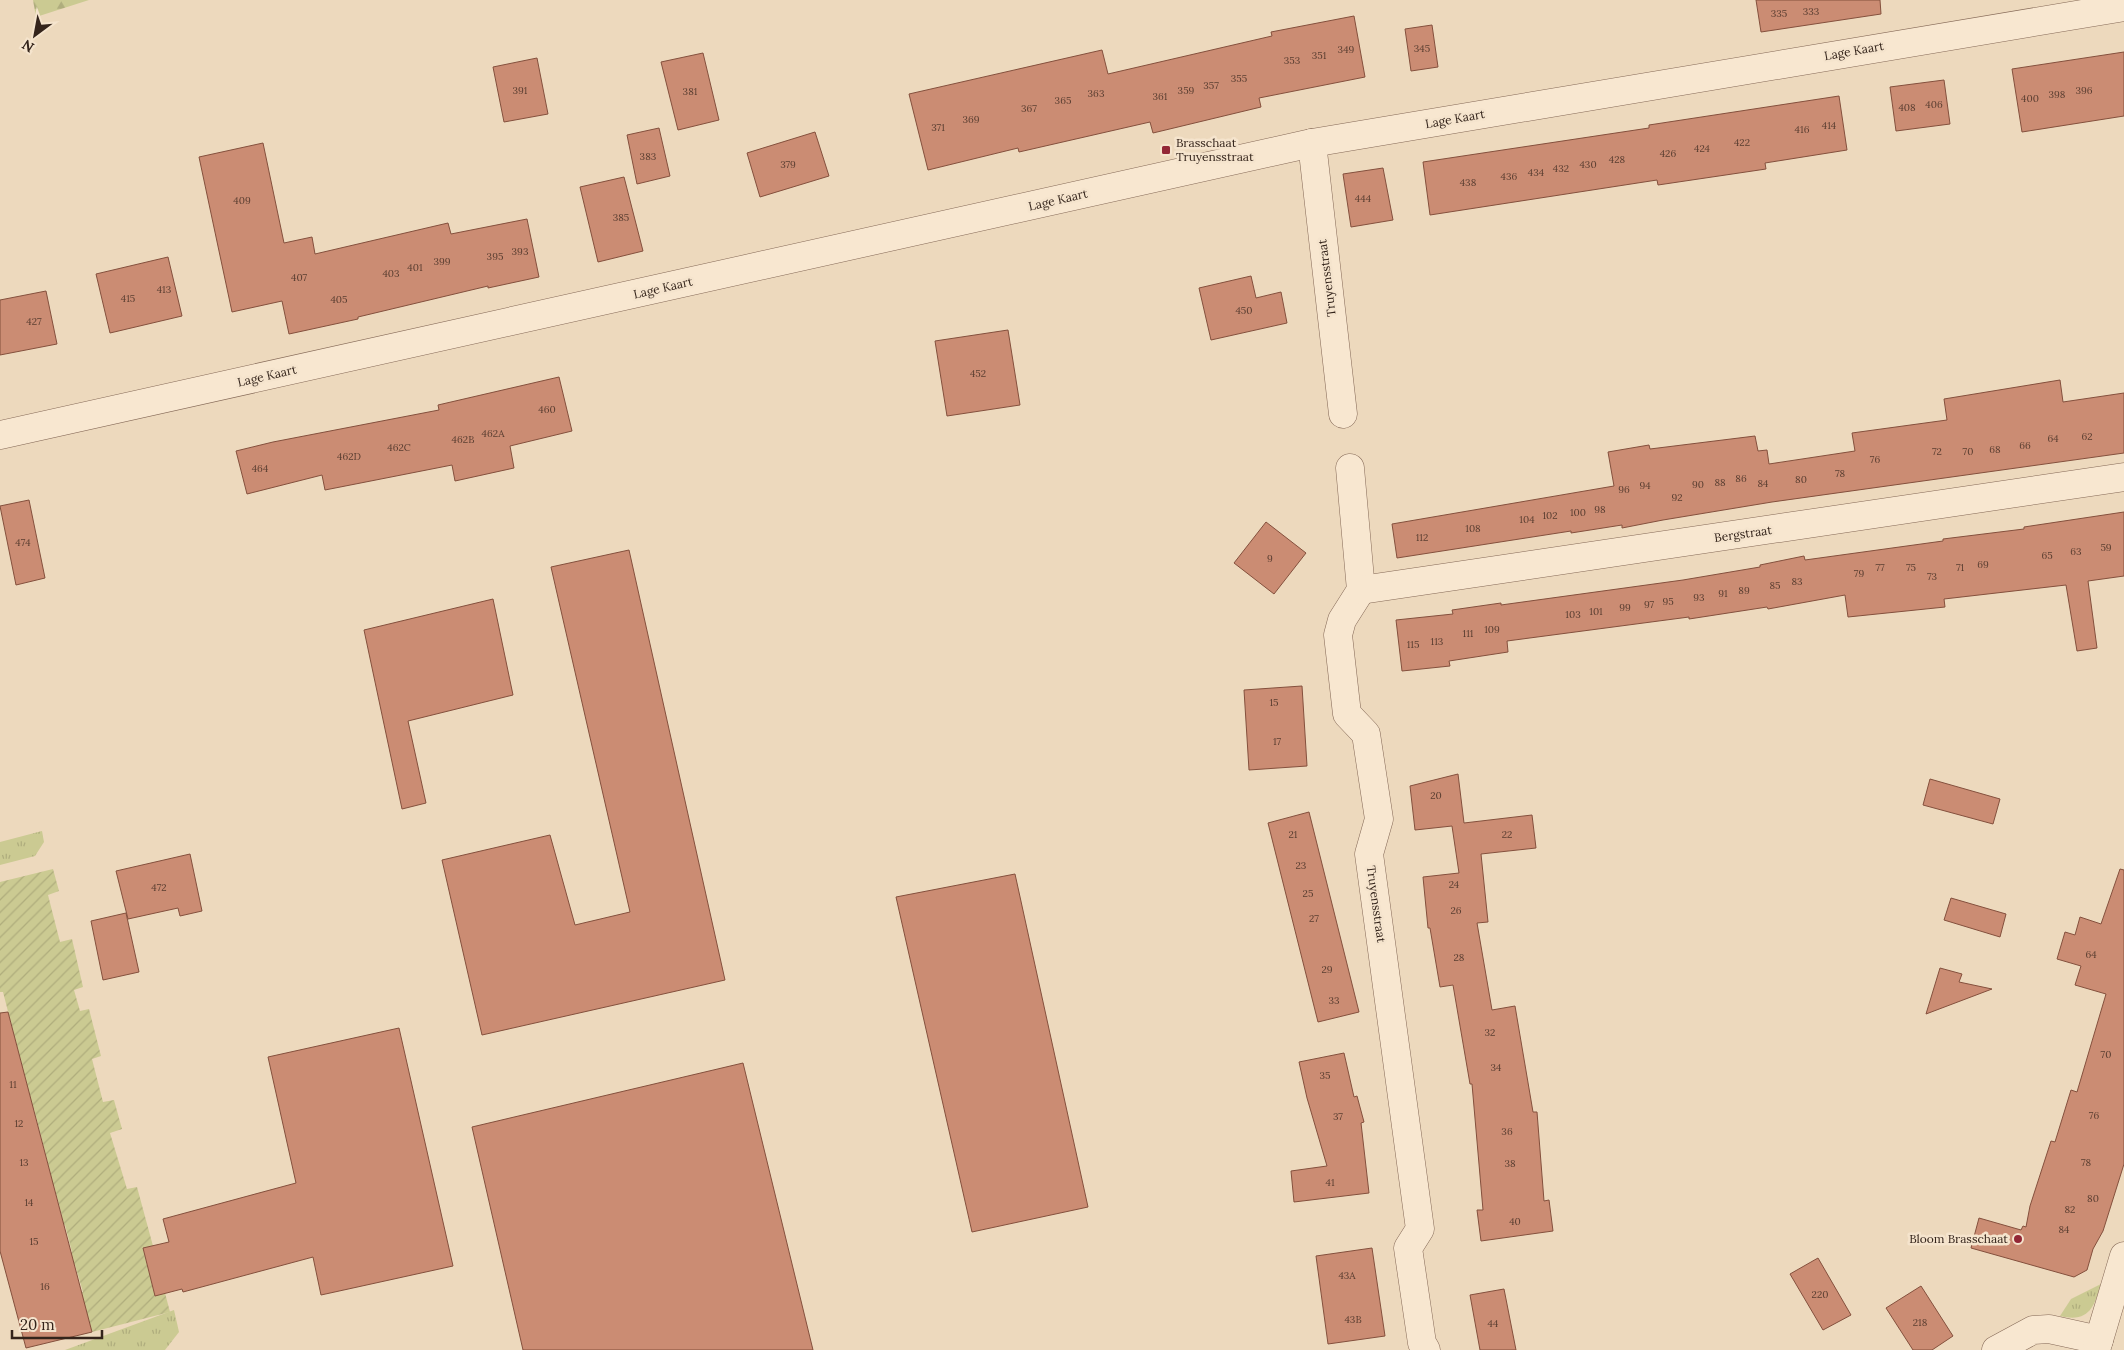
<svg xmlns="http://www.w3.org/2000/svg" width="2124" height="1350" font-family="Lora,serif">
<defs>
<pattern id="grass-tufts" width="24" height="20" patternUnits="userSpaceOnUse" patternTransform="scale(1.25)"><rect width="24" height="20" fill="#cbca92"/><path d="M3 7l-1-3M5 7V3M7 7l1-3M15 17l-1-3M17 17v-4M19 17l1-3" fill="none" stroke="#afad7d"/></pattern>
<pattern id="forest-firs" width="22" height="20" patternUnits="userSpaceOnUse" patternTransform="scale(1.25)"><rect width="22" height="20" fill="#cbca92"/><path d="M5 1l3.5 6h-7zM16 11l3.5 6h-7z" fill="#afad7d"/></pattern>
<pattern id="garden-furrows" width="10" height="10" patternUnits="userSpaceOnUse" patternTransform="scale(1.25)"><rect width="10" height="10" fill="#cbca92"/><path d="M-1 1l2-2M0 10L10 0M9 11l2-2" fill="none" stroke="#afad7d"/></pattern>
</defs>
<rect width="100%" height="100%" fill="#edd9bd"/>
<g fill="url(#grass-tufts)">
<path d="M 42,831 L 44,842 L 35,856 L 0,865 L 0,842 Z"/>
<path d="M 2101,1284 C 2094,1307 2089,1323 2060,1316 L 2071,1299 Z"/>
<path d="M 174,1310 L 179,1332 L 165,1350 L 65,1350 Z"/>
</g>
<path fill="url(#forest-firs)" d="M 33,0 L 89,0 L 36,17 Z"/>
<path fill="url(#garden-furrows)" d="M 53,869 L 59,891 L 48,895 L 60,942 L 72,939 L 83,987 L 74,990 L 80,1011 L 89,1009 L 101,1056 L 92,1059 L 103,1102 L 114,1100 L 122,1129 L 110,1133 L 127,1189 L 137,1187 L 153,1246 L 143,1249 L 155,1296 L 165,1293 L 170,1312 L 92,1332 L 78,1293 L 83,1292 L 75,1265 L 65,1255 L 72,1252 L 65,1225 L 59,1226 L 57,1217 L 62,1216 L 54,1186 L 47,1188 L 51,1175 L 34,1109 L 28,1110 L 30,1097 L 3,992 L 0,992 L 0,882 Z"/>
<g fill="#cb8c73" stroke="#84503d">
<path d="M 1756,0 L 1880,0 L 1881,14 L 1761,32 Z"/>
<path d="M 1354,16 L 1365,77 L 1259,98 L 1261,107 L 1153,133 L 1150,122 L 1019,152 L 1018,148 L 928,170 L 909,94 L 1102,50 L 1108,74 L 1272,36 L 1271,32 Z"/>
<path d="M 1432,25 L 1438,67 L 1411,71 L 1405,29 Z"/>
<path d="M 2124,52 L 2124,116 L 2022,132 L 2012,69 Z"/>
<path d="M 703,53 L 719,120 L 678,130 L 661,62 Z"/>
<path d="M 537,58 L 548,114 L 504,122 L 493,67 Z"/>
<path d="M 1944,80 L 1950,124 L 1896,131 L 1890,87 Z"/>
<path d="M 1839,96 L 1847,150 L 1765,163 L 1766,169 L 1658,185 L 1657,180 L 1430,215 L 1423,162 L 1649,128 L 1649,125 Z"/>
<path d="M 659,128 L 670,176 L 637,184 L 627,135 Z"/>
<path d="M 815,132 L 829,176 L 760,197 L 747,153 Z"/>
<path d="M 263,143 L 284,243 L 312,237 L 315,254 L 448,223 L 451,234 L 527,219 L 539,277 L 488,288 L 488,286 L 358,317 L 358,319 L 289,334 L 282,301 L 232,312 L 199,157 Z"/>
<path d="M 1383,168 L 1393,220 L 1351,227 L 1343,174 Z"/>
<path d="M 624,177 L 643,251 L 598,262 L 580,187 Z"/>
<path d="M 168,257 L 182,316 L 110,333 L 96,274 Z"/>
<path d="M 1251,276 L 1256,298 L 1281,292 L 1287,323 L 1211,340 L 1199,288 Z"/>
<path d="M 46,291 L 57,344 L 0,355 L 0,300 Z"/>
<path d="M 1008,330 L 1020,405 L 947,416 L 935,341 Z"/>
<path d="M 559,377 L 572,431 L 510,446 L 514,468 L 455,481 L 452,465 L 325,490 L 322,475 L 247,494 L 236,451 L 273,442 L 439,410 L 438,405 Z"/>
<path d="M 2060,380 L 2063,402 L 2124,393 L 2124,453 L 1772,502 L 1663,520 L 1622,528 L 1622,525 L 1571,533 L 1571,531 L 1397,558 L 1392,524 L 1614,486 L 1608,452 L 1649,445 L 1650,449 L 1755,436 L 1758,451 L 1767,450 L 1769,464 L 1855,451 L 1852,433 L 1947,420 L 1944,399 Z"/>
<path d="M 29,500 L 45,578 L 16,585 L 0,506 Z"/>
<path d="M 2124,512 L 2124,576 L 2088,581 L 2097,648 L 2077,651 L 2066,585 L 1944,599 L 1945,607 L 1848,617 L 1845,595 L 1768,609 L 1767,607 L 1689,619 L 1689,617 L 1507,641 L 1508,652 L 1449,661 L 1450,666 L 1402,671 L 1396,620 L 1453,614 L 1452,610 L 1501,603 L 1501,605 L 1683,580 L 1760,567 L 1760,565 L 1804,556 L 1805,560 L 1943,541 L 1943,539 L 2024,529 L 2024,527 Z"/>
<path d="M 1266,522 L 1306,553 L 1274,594 L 1234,563 Z"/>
<path d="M 629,550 L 725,980 L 482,1035 L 442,860 L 550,835 L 575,925 L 630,912 L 551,567 Z"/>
<path d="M 493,599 L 513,695 L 408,721 L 426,803 L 402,809 L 364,630 Z"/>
<path d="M 1302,686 L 1307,766 L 1249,770 L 1244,690 Z"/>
<path d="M 1458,774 L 1464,823 L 1532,815 L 1536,848 L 1481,854 L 1488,922 L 1477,923 L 1492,1010 L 1515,1006 L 1533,1112 L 1537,1112 L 1544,1201 L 1549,1200 L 1553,1231 L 1481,1241 L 1477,1210 L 1483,1210 L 1472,1084 L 1470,1084 L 1453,985 L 1440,987 L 1430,928 L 1428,928 L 1423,877 L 1459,873 L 1452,826 L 1415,830 L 1410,786 Z"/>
<path d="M 1930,779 L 2000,799 L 1993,824 L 1923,805 Z"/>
<path d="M 1309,812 L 1359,1012 L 1318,1022 L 1268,823 Z"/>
<path d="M 190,854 L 202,911 L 180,916 L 178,908 L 128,919 L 116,871 Z"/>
<path d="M 2120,869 L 2124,870 L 2124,1164 L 2103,1231 L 2093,1249 L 2087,1270 L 2074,1277 L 1971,1248 L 1979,1218 L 2021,1230 L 2023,1226 L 2026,1227 L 2030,1206 L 2051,1141 L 2055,1142 L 2071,1090 L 2077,1092 L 2106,994 L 2075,985 L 2081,966 L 2057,959 L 2065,932 L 2075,935 L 2080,917 L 2101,924 Z"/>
<path d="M 1015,874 L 1088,1207 L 972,1232 L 896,897 Z"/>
<path d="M 1951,898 L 2006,914 L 2000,937 L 1944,920 Z"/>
<path d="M 126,913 L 139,972 L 103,980 L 91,921 Z"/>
<path d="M 1940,968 L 1962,974 L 1959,982 L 1992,989 L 1926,1014 Z"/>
<path d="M 8,1012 L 92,1332 L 26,1348 L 0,1251 L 0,1013 Z"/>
<path d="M 399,1028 L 453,1266 L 321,1295 L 313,1257 L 183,1292 L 182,1289 L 155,1296 L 143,1248 L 169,1242 L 163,1219 L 296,1183 L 268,1057 Z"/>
<path d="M 1344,1053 L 1354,1097 L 1357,1096 L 1364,1122 L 1361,1123 L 1369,1193 L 1294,1202 L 1291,1171 L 1327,1166 L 1307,1098 L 1299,1062 Z"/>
<path d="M 743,1063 L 813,1350 L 523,1350 L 472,1127 Z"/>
<path d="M 1372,1248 L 1385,1336 L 1328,1344 L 1316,1256 Z"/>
<path d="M 1818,1258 L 1851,1315 L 1823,1330 L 1790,1274 Z"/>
<path d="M 1921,1286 L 1953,1336 L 1932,1350 L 1913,1350 L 1886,1308 Z"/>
<path d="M 1504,1289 L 1516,1350 L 1480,1350 L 1470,1295 Z"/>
</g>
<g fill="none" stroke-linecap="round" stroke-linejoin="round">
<defs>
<g id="minor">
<path d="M 1312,143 L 1343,414"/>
<path d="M 0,435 L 1312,143 L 2124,7"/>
<path d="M 1350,468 L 1361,590 L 1342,620 L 1338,635 L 1347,714 L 1366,734 L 1379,819 L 1369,854 L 1420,1229 L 1408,1248 L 1422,1343 L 1426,1350"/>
<path d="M 1361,590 L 2124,477"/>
<path d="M 1996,1350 L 2033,1330 L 2049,1329 L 2099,1340"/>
<path d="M 2096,1350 L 2124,1256"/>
</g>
</defs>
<use href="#minor" stroke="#856957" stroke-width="29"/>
<use href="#minor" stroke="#f8e7d0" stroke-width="28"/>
</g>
<g fill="#932736" stroke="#f5e4cd" stroke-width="2">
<rect x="1161" y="145" width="10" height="10" rx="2.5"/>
<circle cx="2018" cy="1239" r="5"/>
</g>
<g text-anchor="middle" stroke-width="5" stroke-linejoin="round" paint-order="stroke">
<g font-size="10" fill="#5a3e31">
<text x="1811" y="15">333</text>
<text x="1779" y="17">335</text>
<text x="1422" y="52">345</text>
<text x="1346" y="53">349</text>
<text x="1319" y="59">351</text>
<text x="1292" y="64">353</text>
<text x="1239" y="82">355</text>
<text x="1211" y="89">357</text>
<text x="520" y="94">391</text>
<text x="1186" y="94">359</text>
<text x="2084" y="94">396</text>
<text x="690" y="95">381</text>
<text x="1096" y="97">363</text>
<text x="2057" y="98">398</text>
<text x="1160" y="100">361</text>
<text x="2030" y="102">400</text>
<text x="1063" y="104">365</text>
<text x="1934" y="108">406</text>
<text x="1907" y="111">408</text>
<text x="1029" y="112">367</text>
<text x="971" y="123">369</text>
<text x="1829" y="129">414</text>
<text x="938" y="131">371</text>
<text x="1802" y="133">416</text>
<text x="1742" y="146">422</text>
<text x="1702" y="152">424</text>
<text x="1668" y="157">426</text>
<text x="648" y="160">383</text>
<text x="1617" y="163">428</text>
<text x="788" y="168">379</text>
<text x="1588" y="168">430</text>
<text x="1561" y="172">432</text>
<text x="1536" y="176">434</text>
<text x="1509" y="180">436</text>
<text x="1468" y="186">438</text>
<text x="1363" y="202">444</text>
<text x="242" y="204">409</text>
<text x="621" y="221">385</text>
<text x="520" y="255">393</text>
<text x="495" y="260">395</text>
<text x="442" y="265">399</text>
<text x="415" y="271">401</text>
<text x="391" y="277">403</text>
<text x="299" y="281">407</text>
<text x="164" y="293">413</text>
<text x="128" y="302">415</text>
<text x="339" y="303">405</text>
<text x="1244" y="314">450</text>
<text x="34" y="325">427</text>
<text x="978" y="377">452</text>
<text x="547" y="413">460</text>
<text x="493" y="437">462A</text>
<text x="2087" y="440">62</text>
<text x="2053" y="442">64</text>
<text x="463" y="443">462B</text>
<text x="2025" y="449">66</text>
<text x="399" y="451">462C</text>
<text x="1995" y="453">68</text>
<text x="1937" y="455">72</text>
<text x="1968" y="455">70</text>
<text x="349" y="460">462D</text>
<text x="1875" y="463">76</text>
<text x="260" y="472">464</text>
<text x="1840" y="477">78</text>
<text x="1741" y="482">86</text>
<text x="1801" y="483">80</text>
<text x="1720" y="486">88</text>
<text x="1763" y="487">84</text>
<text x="1698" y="488">90</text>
<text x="1645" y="489">94</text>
<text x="1624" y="493">96</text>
<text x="1677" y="501">92</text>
<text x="1600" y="513">98</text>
<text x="1578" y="516">100</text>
<text x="1550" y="519">102</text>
<text x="1527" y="523">104</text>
<text x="1473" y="532">108</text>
<text x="1422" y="541">112</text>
<text x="23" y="546">474</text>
<text x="2106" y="551">59</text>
<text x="2076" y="555">63</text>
<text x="2047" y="559">65</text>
<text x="1270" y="562">9</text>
<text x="1983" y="568">69</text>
<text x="1880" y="571">77</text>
<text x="1911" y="571">75</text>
<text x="1960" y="571">71</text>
<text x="1859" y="577">79</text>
<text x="1932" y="580">73</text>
<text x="1797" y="585">83</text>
<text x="1775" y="589">85</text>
<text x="1744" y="594">89</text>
<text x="1723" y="597">91</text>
<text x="1699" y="601">93</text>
<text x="1668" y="605">95</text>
<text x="1649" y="608">97</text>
<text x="1625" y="611">99</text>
<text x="1596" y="615">101</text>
<text x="1573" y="618">103</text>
<text x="1492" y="633">109</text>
<text x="1468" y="637">111</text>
<text x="1437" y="645">113</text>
<text x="1413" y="648">115</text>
<text x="1274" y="706">15</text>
<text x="1277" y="745">17</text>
<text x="1436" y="799">20</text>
<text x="1293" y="838">21</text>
<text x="1507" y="838">22</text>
<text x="1301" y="869">23</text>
<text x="1454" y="888">24</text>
<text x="159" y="891">472</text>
<text x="1308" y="897">25</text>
<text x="1456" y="914">26</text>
<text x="1314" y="922">27</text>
<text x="2091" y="958">64</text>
<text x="1459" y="961">28</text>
<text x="1327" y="973">29</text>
<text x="1334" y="1004">33</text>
<text x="1490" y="1036">32</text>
<text x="2106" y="1058">70</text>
<text x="1496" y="1071">34</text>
<text x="1325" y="1079">35</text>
<text x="13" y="1088">11</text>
<text x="2094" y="1119">76</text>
<text x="1338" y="1120">37</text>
<text x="19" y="1127">12</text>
<text x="1507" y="1135">36</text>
<text x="24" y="1166">13</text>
<text x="2086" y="1166">78</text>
<text x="1510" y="1167">38</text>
<text x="1330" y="1186">41</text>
<text x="2093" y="1202">80</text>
<text x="29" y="1206">14</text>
<text x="2070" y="1213">82</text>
<text x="1515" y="1225">40</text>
<text x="2064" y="1233">84</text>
<text x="34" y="1245">15</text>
<text x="1347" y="1279">43A</text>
<text x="45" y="1290">16</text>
<text x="1820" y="1298">220</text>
<text x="1353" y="1323">43B</text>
<text x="1920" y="1326">218</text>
<text x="1493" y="1327">44</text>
</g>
<g font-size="12" fill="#34241b" stroke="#f5e4cd">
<text transform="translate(1854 51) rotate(-10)" y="4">Lage Kaart</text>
<text transform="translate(1455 119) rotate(-10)" y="4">Lage Kaart</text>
<text transform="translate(1058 200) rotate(-13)" y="4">Lage Kaart</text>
<text transform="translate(1327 278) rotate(-97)" y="4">Truyensstraat</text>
<text transform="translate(663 288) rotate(-13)" y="4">Lage Kaart</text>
<text transform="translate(267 376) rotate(-13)" y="4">Lage Kaart</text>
<text transform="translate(1743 534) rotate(-8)" y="4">Bergstraat</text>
<text transform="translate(1376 904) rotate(82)" y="4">Truyensstraat</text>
</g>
<g font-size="12" fill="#34241b" stroke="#f5e4cd" text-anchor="start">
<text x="1176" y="147">Brasschaat<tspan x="1176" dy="14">Truyensstraat</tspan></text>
<text x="2008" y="1243" text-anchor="end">Bloom Brasschaat</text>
</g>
</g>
<g transform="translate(35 35) rotate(212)" stroke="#f5e4cd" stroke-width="4" paint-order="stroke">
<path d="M0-4L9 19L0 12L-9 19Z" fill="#34241b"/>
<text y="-8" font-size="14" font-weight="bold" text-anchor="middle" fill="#34241b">N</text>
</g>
<path d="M12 1330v8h90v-8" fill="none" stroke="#34241b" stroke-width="2.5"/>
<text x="20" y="1330" font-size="15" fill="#34241b" stroke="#f5e4cd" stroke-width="4" paint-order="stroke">20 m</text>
</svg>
